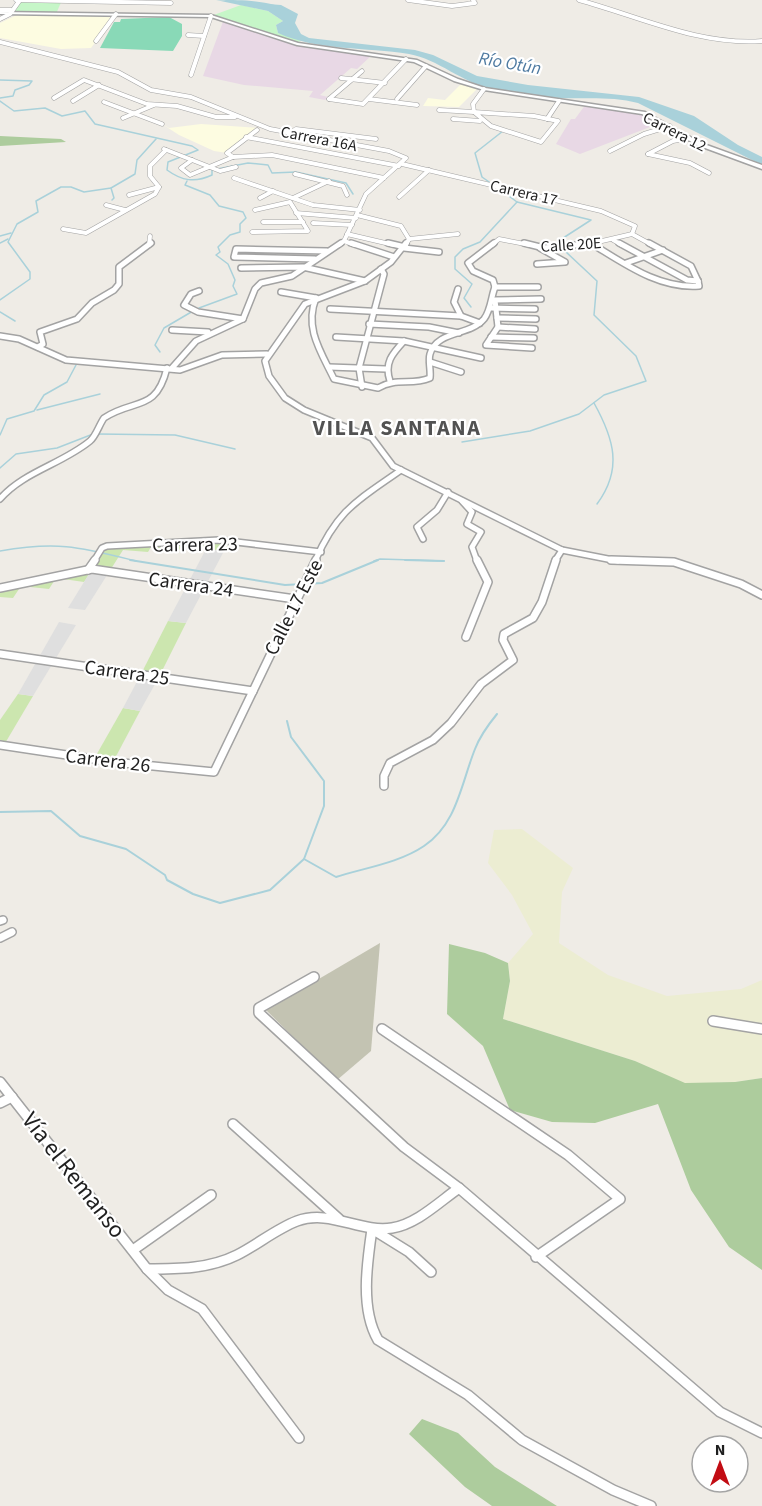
<svg xmlns="http://www.w3.org/2000/svg" width="762" height="1506" font-family="'Source Sans 3',sans-serif">
<rect width="100%" height="100%" fill="#efece6"/>
<g fill="#e8d8e5">
<path d="M 224,19 L 297,44 L 372,55 L 357,69 L 351,68 L 320,95 L 328,97 L 325,100 L 309,97 L 313,91 L 244,85 L 203,76 Z"/>
<path d="M 586,104 L 651,115 L 663,122 L 580,154 L 556,144 L 571,119 L 575,119 Z"/>
</g>
<g fill="#fdfce1">
<path d="M 19,14 L 116,14 L 91,48 L 61,49 L 0,38 L 0,23 Z"/>
<path d="M 462,83 L 478,88 L 459,107 L 423,106 L 428,98 L 445,100 Z"/>
<path d="M 162,124 L 169,128 L 201,124 L 259,128 L 227,153 L 214,151 L 179,135 Z"/>
</g>
<path fill="#c3c3b2" d="M 380,943 L 371,1051 L 337,1080 L 266,1010 Z"/>
<path fill="#ecedd2" d="M 522,829 L 573,868 L 562,892 L 559,943 L 608,975 L 667,996 L 741,989 L 762,980 L 762,1078 L 735,1082 L 685,1084 L 635,1061 L 503,1019 L 510,981 L 508,963 L 533,934 L 512,895 L 488,863 L 494,830 Z"/>
<g fill="#cce6af">
<path d="M 230,541 L 224,551 L 182,546 L 179,550 L 151,547 L 148,552 L 123,550 L 109,572 L 92,570 L 84,582 L 56,578 L 49,589 L 21,586 L 13,598 L 0,597 L 0,588 L 88,570 L 102,548 Z"/>
<path d="M 168,621 L 186,623 L 159,677 L 141,674 Z"/>
<path d="M 18,694 L 33,696 L 4,745 L 0,745 L 0,720 Z"/>
<path d="M 123,708 L 140,711 L 113,762 L 94,759 Z"/>
</g>
<g fill="#adcc9d">
<path d="M 0,136 L 61,139 L 66,142 L 0,146 Z"/>
<path d="M 449,944 L 485,953 L 508,963 L 510,981 L 503,1019 L 635,1061 L 685,1083 L 735,1082 L 762,1078 L 762,1270 L 729,1247 L 691,1190 L 658,1104 L 595,1123 L 552,1122 L 510,1110 L 483,1046 L 447,1014 Z"/>
<path d="M 422,1419 L 458,1433 L 495,1467 L 557,1506 L 492,1506 L 465,1487 L 409,1434 Z"/>
</g>
<g fill="#c6f6c8">
<path d="M 20,0 L 62,0 L 56,14 L 10,13 Z"/>
<path d="M 241,5 L 268,11 L 283,21 L 276,25 L 278,33 L 301,40 L 297,44 L 211,16 Z"/>
</g>
<path fill="#89d9b7" d="M 169,17 L 182,24 L 182,36 L 173,51 L 100,48 L 114,22 L 120,22 L 121,19 Z"/>
<g fill="#dfdfdf">
<path d="M 206,549 L 224,551 L 186,623 L 168,621 Z"/>
<path d="M 92,569 L 109,572 L 85,610 L 68,608 Z"/>
<path d="M 59,622 L 76,625 L 33,696 L 18,694 Z"/>
<path d="M 141,674 L 159,677 L 140,711 L 123,708 Z"/>
</g>
<path fill="#a9d1da" d="M 216,0 L 281,5 L 298,14 L 295,23 L 301,34 L 309,38 L 415,50 L 433,55 L 477,76 L 528,85 L 639,97 L 694,116 L 738,145 L 762,157 L 762,165 L 638,103 C 613,96 586,99 561,98 C 538,97 515,93 493,89 C 462,83 438,59 409,54 C 366,47 318,51 278,33 L 276,25 L 283,21 L 268,11 Z"/>
<g fill="none" stroke-linecap="round" stroke-linejoin="round">
<g stroke="#a9d1da" stroke-width="1.5">
<path d="M 0,80 L 32,81 L 29,85 L 15,90 L 13,96 L 0,98"/>
<path d="M 0,101 L 14,111 L 45,108 L 62,116 L 85,111 L 95,124 L 192,146 L 198,150 L 168,162 L 167,170 C 182,181 195,183 212,175 L 212,170"/>
<path d="M 217,169 L 248,163 L 268,165 L 272,173 L 296,172 L 346,183 L 353,194"/>
<path d="M 187,181 L 185,185 L 210,195 L 219,206 L 243,212 L 246,218 L 240,224 L 240,232 L 230,235 L 218,247 L 220,252 L 216,255 L 228,264 L 235,280 L 233,286 L 237,294 L 199,308"/>
<path d="M 492,184 L 482,177 L 475,153 L 503,131"/>
<path d="M 111,188 L 114,198 L 112,200"/>
<path d="M 0,236 L 11,233"/>
<path d="M 0,243 L 8,239"/>
<path d="M 0,300 L 30,279 L 30,272 L 8,242 L 17,224 L 38,212 L 36,201 L 61,187 L 71,187 L 84,192 L 111,188 L 135,174 L 137,160 L 156,139"/>
<path d="M 471,307 L 464,298 L 472,284 L 455,269 L 455,257 L 463,249 L 480,242 L 517,202"/>
<path d="M 0,312 L 15,321"/>
<path d="M 160,352 L 155,345 L 164,328 L 193,311"/>
<path d="M 594,403 C 614,439 623,469 597,504"/>
<path d="M 37,410 L 100,394"/>
<path d="M 98,434 L 175,435 L 235,449"/>
<path d="M 0,435 L 7,419 L 34,411 L 44,395 L 67,382 L 76,365"/>
<path d="M 462,442 L 530,431 L 579,414 L 604,395 L 646,381 L 636,356 L 594,315 L 597,281 L 566,252 L 560,240 L 591,220 L 517,202 L 497,187"/>
<path d="M 0,468 L 16,454 L 57,448 L 93,434"/>
<path d="M 0,551 C 58,541 79,547 136,561"/>
<path d="M 374,561 L 380,559 L 444,561"/>
</g>
<g stroke="#a9d1da" stroke-width="2">
<path d="M 130,560 L 285,585 L 322,583 L 378,560"/>
<path d="M 405,560 L 444,561"/>
<path d="M 0,812 L 51,811 L 80,836 L 126,849 L 165,875 L 167,880 L 193,894 L 220,903 L 270,890 L 304,859 L 324,806 L 324,781 L 291,737 L 287,721"/>
<path d="M 304,859 L 336,877 C 364,868 399,863 424,846 C 457,824 461,784 475,749 C 480,736 488,725 497,714"/>
</g>
<path fill="#a9d1da" fill-rule="evenodd" d="M 221,0 C 242,0 275,0 292,13 L 294,30 L 287,32 L 284,14 L 278,11 Z"/>
<defs>
<g id="minor-far3">
<path d="M 16,0 L 171,3"/>
<path d="M 408,0 L 452,6 L 475,3 L 473,0"/>
<path d="M 579,0 C 638,16 700,46 762,41"/>
<path d="M 0,10 L 11,10"/>
<path d="M 0,19 L 10,14 L 20,0"/>
<path d="M 188,35 L 204,36"/>
<path d="M 96,41 L 116,14"/>
<path d="M 0,42 L 118,72 L 151,90 L 191,97 L 270,129 L 389,151 L 406,158 L 366,194 L 344,241 L 339,245"/>
<path d="M 191,75 L 211,16"/>
<path d="M 341,78 L 385,83"/>
<path d="M 54,98 L 84,80 L 147,104 L 177,106 L 216,117 L 235,117"/>
<path d="M 329,99 L 363,104 L 406,59"/>
<path d="M 329,99 L 362,71"/>
<path d="M 369,99 L 417,105"/>
<path d="M 397,99 L 426,66"/>
<path d="M 73,101 L 99,85"/>
<path d="M 104,102 L 162,124"/>
<path d="M 439,110 L 474,112"/>
<path d="M 474,112 L 534,116 L 558,121 L 541,142 L 491,126 Z"/>
<path d="M 474,112 L 473,104 L 484,89"/>
<path d="M 123,118 L 154,105"/>
<path d="M 453,119 L 480,121"/>
<path d="M 547,119 L 559,101"/>
<path d="M 290,133 L 296,129 L 376,139"/>
<path d="M 246,137 L 399,166"/>
<path d="M 164,149 L 220,171 L 236,167"/>
<path d="M 610,151 L 644,134 L 670,126"/>
<path d="M 648,154 L 690,163 L 709,173"/>
<path d="M 648,154 L 673,141 L 689,138"/>
<path d="M 233,157 L 227,153 L 257,130"/>
<path d="M 192,160 L 181,168 L 190,175 L 233,157 L 272,155 L 384,178"/>
<path d="M 402,164 L 601,211 L 635,226 L 632,234"/>
<path d="M 295,174 L 343,186 L 347,195"/>
<path d="M 234,178 L 313,205 L 360,210"/>
<path d="M 129,195 L 159,187"/>
<path d="M 399,197 L 429,170"/>
<path d="M 260,198 L 273,191"/>
<path d="M 293,198 L 329,181"/>
<path d="M 106,205 L 125,210"/>
<path d="M 296,213 L 356,218"/>
<path d="M 357,215 L 401,226 L 409,239"/>
<path d="M 263,222 L 303,222"/>
<path d="M 313,223 L 352,225"/>
<path d="M 63,229 L 86,233 L 155,194 L 159,187 L 150,176 L 150,166 L 166,150"/>
<path d="M 252,232 L 308,231 L 290,202 L 255,210"/>
<path d="M 347,234 L 394,245"/>
<path d="M 409,239 L 458,234"/>
<path d="M 613,240 L 622,245"/>
<path d="M 344,241 L 355,245"/>
<path d="M 149,245 L 150,236"/>
<path d="M 406,245 L 409,239"/>
<path d="M 492,245 L 499,239 L 530,245"/>
<path d="M 585,245 L 632,234 L 652,245"/>
</g>
<g id="minor-far2">
<path d="M 351,243 L 394,257"/>
<path d="M 388,243 L 405,247"/>
<path d="M 406,243 L 391,262 L 365,281 L 305,304 L 265,361 L 269,376 L 285,398 L 304,410 L 372,438 L 393,466 L 562,550 L 618,561"/>
<path d="M 494,243 L 468,263 L 473,271 L 493,280 L 495,287"/>
<path d="M 524,243 L 544,248 L 596,243"/>
<path d="M 619,243 L 687,280 L 698,281"/>
<path d="M 649,243 L 691,266 L 698,281"/>
<path d="M 592,244 C 625,264 659,289 699,286 L 698,281"/>
<path d="M 404,248 L 439,252"/>
<path d="M 315,259 L 234,257 L 236,249 L 327,251"/>
<path d="M 626,263 L 663,250"/>
<path d="M 537,264 L 565,262 L 540,248"/>
<path d="M 241,268 L 303,267 L 365,281"/>
<path d="M 495,287 L 538,287"/>
<path d="M 458,289 L 454,302 L 461,316"/>
<path d="M 199,291 L 191,294 L 184,305 L 198,312 L 243,319"/>
<path d="M 281,292 L 316,298"/>
<path d="M 316,298 C 304,328 321,352 334,379 L 378,388 C 397,377 411,386 430,378 C 431,370 428,361 430,354 C 437,330 470,336 484,319 C 491,310 491,297 495,287"/>
<path d="M 491,308 L 535,309"/>
<path d="M 330,309 L 461,316 L 480,323"/>
<path d="M 497,318 L 536,319"/>
<path d="M 369,324 L 429,327 L 459,333"/>
<path d="M 498,327 L 535,329"/>
<path d="M 172,330 L 208,332"/>
<path d="M 0,336 L 19,339 L 66,360 L 180,370 L 222,355 L 267,354"/>
<path d="M 336,337 L 404,341 L 481,358"/>
<path d="M 491,337 L 534,338"/>
<path d="M 38,347 L 43,344 L 40,332 L 77,319 L 92,303 L 114,290 L 119,284 L 119,267 L 151,243"/>
<path d="M 532,348 L 486,345 L 498,327 L 495,300 L 541,299"/>
<path d="M 430,362 L 461,372"/>
<path d="M 329,367 L 386,369"/>
<path d="M 172,368 L 196,341 L 243,319 L 255,289 L 261,283 L 292,276 L 341,243"/>
<path d="M 390,381 C 384,363 392,354 404,341"/>
<path d="M 362,387 L 359,368 L 384,274 L 381,269"/>
<path d="M 0,499 C 23,472 62,464 90,441 C 96,436 99,425 104,418 C 134,398 156,413 167,368"/>
<path d="M 462,501 L 472,512 L 467,524 L 481,532 L 472,547 L 477,561"/>
<path d="M 423,539 L 417,527 L 437,510 L 448,492"/>
<path d="M 94,561 L 102,548 L 107,546 L 219,540 L 321,552"/>
<path d="M 315,561 C 338,509 357,501 401,470"/>
<path d="M 555,561 L 562,550"/>
</g>
<g id="minor-far1">
<path d="M 611,560 L 674,562 L 741,584 L 762,595"/>
<path d="M 88,570 L 95,560"/>
<path d="M 0,588 L 92,569 L 295,599"/>
<path d="M 466,637 L 488,582 L 477,560"/>
<path d="M 0,654 L 253,691"/>
<path d="M 0,745 L 113,762 L 214,772 L 316,560"/>
<path d="M 384,786 L 384,776 L 390,763 L 433,740 L 451,723 L 481,684 L 513,660 L 503,640 L 504,634 L 533,618 L 542,602 L 556,560"/>
<path d="M 0,921 L 3,920"/>
<path d="M 0,938 L 12,932"/>
</g>
<g id="minor">
<path d="M 314,977 L 259,1008 L 259,1013 L 404,1147 L 459,1188 L 720,1412 L 762,1433"/>
<path d="M 713,1021 L 762,1029"/>
<path d="M 382,1029 L 568,1155 L 620,1199 L 536,1257"/>
<path d="M 0,1082 L 147,1269 L 168,1290 L 202,1309 L 299,1438"/>
<path d="M 0,1103 L 12,1097"/>
<path d="M 233,1124 L 339,1219"/>
<path d="M 133,1250 L 211,1195"/>
<path d="M 147,1269 C 178,1269 209,1269 237,1255 C 257,1245 276,1229 297,1221 C 330,1209 360,1233 392,1228 C 417,1224 439,1202 459,1188"/>
<path d="M 431,1272 L 409,1252 L 372,1229 C 367,1263 360,1309 378,1340 L 468,1395 L 522,1440 L 613,1490 L 651,1506"/>
</g>
<path id="tertiary" d="M 0,12 L 211,15 L 298,43 L 417,60 L 458,79 L 485,88 L 645,112 L 701,143 L 762,165 L 762,169 L 697,145 L 642,114 L 484,90 L 454,81 L 414,62 L 297,45 L 211,17 L 0,14 Z"/>
</defs>
<use href="#minor-far3" stroke="#a3a3a3" stroke-width="5"/>
<use href="#minor-far2" stroke="#a3a3a3" stroke-width="8"/>
<use href="#minor-far1" stroke="#a3a3a3" stroke-width="10"/>
<use href="#minor" stroke="#a3a3a3" stroke-width="12"/>
<use href="#tertiary" stroke="#a3a3a3" stroke-width="3"/>
<use href="#minor-far3" stroke="#fff" stroke-width="4"/>
<use href="#minor-far2" stroke="#fff" stroke-width="5"/>
<use href="#minor-far1" stroke="#fff" stroke-width="7"/>
<use href="#minor" stroke="#fff" stroke-width="9"/>
<use href="#tertiary" fill="#fff" fill-rule="evenodd"/>
</g>
<g text-anchor="middle" stroke-width="4.5" stroke-linejoin="round" paint-order="stroke">
<g font-size="16" fill="#1f1f1f" stroke="#fff">
<text transform="translate(675 131) rotate(27)" y="6">Carrera 12</text>
<text transform="translate(319 138) rotate(11)" y="6">Carrera 16A</text>
<text transform="translate(524 192) rotate(13)" y="6">Carrera 17</text>
<text transform="translate(571 244) rotate(-4)" y="6">Calle 20E</text>
</g>
<g font-size="18" font-style="italic" fill="#4e7aa1" stroke="#fff">
<text transform="translate(510 63) rotate(10)" y="6">Río Otún</text>
</g>
<g font-size="20" fill="#1f1f1f" stroke="#fff">
<text transform="translate(195 544) rotate(-1)" y="7">Carrera 23</text>
<text transform="translate(191 584) rotate(8)" y="7">Carrera 24</text>
<text transform="translate(293 607) rotate(-63)" y="7">Calle 17 Este</text>
<text transform="translate(127 672) rotate(8)" y="7">Carrera 25</text>
<text transform="translate(108 760) rotate(7)" y="7">Carrera 26</text>
</g>
<g font-size="22" font-weight="bold" letter-spacing="1.5" fill="#525252" stroke="#fff">
<text x="397" y="435">VILLA SANTANA</text>
</g>
<g font-size="24" fill="#1f1f1f" stroke="#fff">
<text transform="translate(74 1175) rotate(52)" y="8">Vía el Remanso</text>
</g>
</g>
<g transform="translate(720 1464)"><circle r="28" fill="#ffffff" stroke="#a5a5a5" stroke-width="1.5"/>
<path d="M0-4.5L10 22L0 15L-10 22Z" fill="#c20c13"/>
<text y="-9" font-size="16" font-weight="bold" text-anchor="middle" fill="#1f1f1f">N</text>
</g>
</svg>
